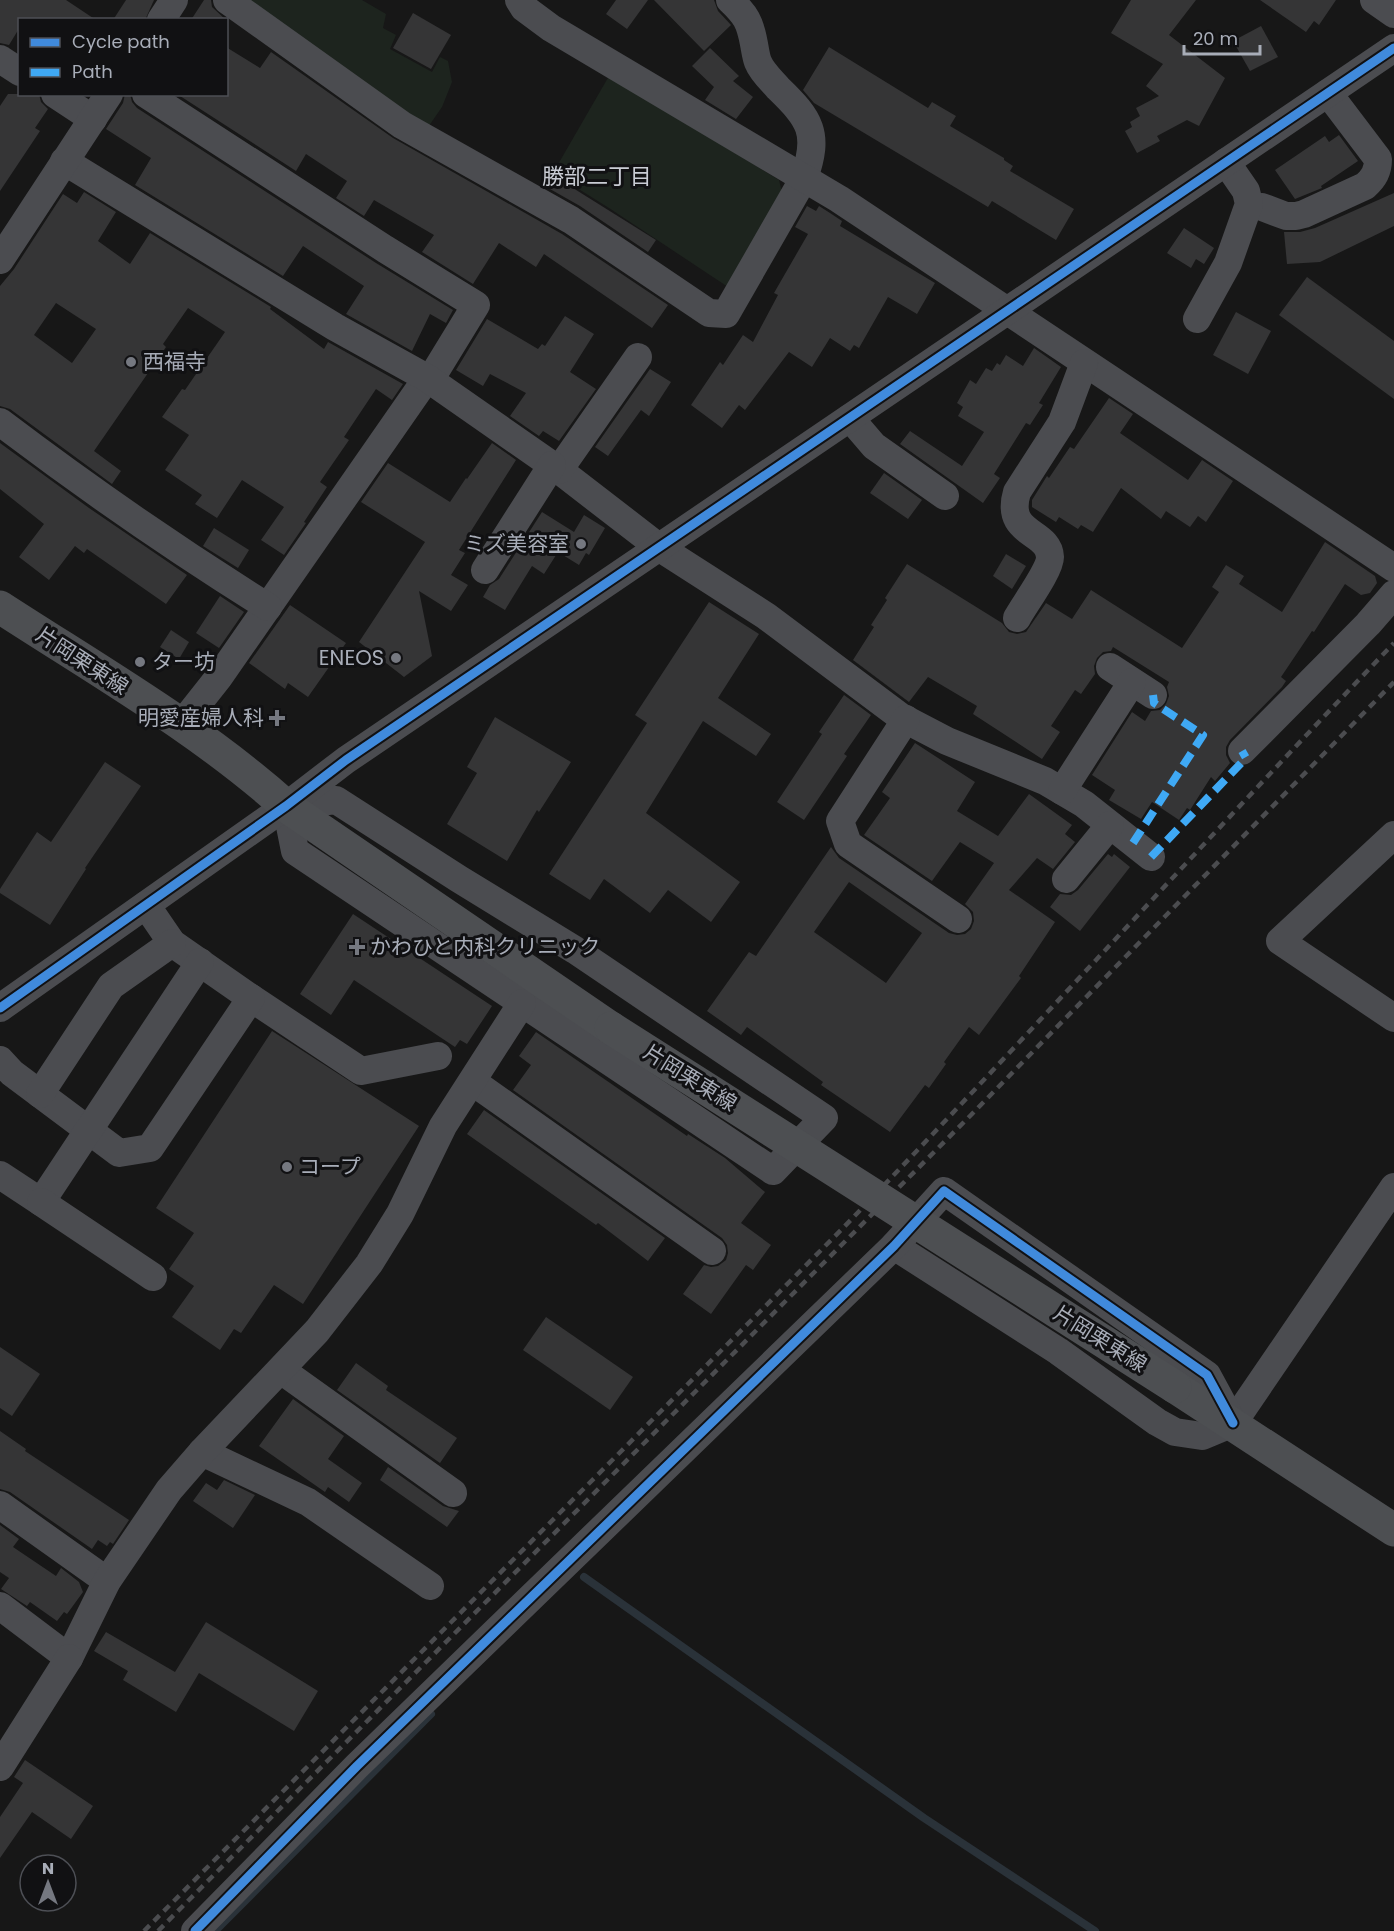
<svg xmlns="http://www.w3.org/2000/svg" width="1394" height="1931" font-family="Poppins,'Noto Sans JP',sans-serif">
<rect width="100%" height="100%" fill="#171717"/>
<g fill="#1d241e">
<path d="M 236,0 L 362,0 L 386,14 L 383,28 L 396,35 L 390,49 L 432,72 L 440,57 L 448,61 L 452,82 L 442,107 L 424,133 Z"/>
<path d="M 609,76 L 779,180 L 782,192 L 728,287 L 609,208 L 553,173 Z"/>
</g>
<g fill="none" stroke-linecap="round" stroke-linejoin="round">
<g stroke="#2a3239" stroke-width="8">
<path d="M 584,1577 L 924,1818 L 1095,1931"/>
<path d="M 215,1931 L 431,1714"/>
</g>
</g>
<g fill="#353536" fill-rule="evenodd">
<path d="M 0,0 L 66,0 L 96,20 L 20,20 L 20,27 L 9,45 L 0,43 Z"/>
<path d="M 126,0 L 154,0 L 145,20 L 113,20 Z"/>
<path d="M 204,0 L 211,0 L 212,7 L 226,20 L 191,20 Z"/>
<path d="M 616,0 L 648,0 L 627,29 L 606,14 Z"/>
<path d="M 654,0 L 714,0 L 718,11 L 731,25 L 704,51 Z"/>
<path d="M 1131,0 L 1196,0 L 1169,35 L 1225,78 L 1199,126 L 1187,120 L 1157,136 L 1160,141 L 1137,153 L 1125,131 L 1132,127 L 1130,122 L 1140,116 L 1136,108 L 1159,96 L 1146,86 L 1163,64 L 1111,33 Z"/>
<path d="M 1260,0 L 1336,0 L 1319,25 L 1314,21 L 1306,32 Z"/>
<path d="M 413,13 L 451,35 L 431,69 L 393,48 Z"/>
<path d="M 1261,26 L 1278,57 L 1250,71 L 1233,41 Z"/>
<path d="M 226,47 L 260,68 L 271,52 L 393,138 L 562,234 L 668,305 L 652,328 L 544,254 L 536,267 L 499,243 L 473,284 L 422,252 L 434,235 L 374,200 L 364,216 L 336,198 L 347,181 L 306,154 L 296,171 L 177,94 L 226,94 Z"/>
<path d="M 829,47 L 928,108 L 932,102 L 956,116 L 950,126 L 1004,158 L 1004,160 L 1013,166 L 1010,171 L 1074,209 L 1056,240 L 992,201 L 988,207 L 814,103 L 803,90 Z"/>
<path d="M 710,48 L 739,76 L 733,81 L 753,97 L 736,119 L 705,100 L 714,87 L 692,66 Z"/>
<path d="M 8,94 L 39,94 L 41,102 L 48,109 L 35,128 L 40,131 L 0,191 L 0,106 Z"/>
<path d="M 125,94 L 130,94 L 132,102 L 137,108 L 376,263 L 453,310 L 446,323 L 430,314 L 412,351 L 346,314 L 364,286 L 303,246 L 283,276 L 135,185 L 151,158 L 106,129 L 123,103 Z"/>
<path d="M 1339,135 L 1358,161 L 1321,186 L 1322,188 L 1295,199 L 1275,170 L 1325,136 L 1329,142 Z"/>
<path d="M 557,178 L 656,240 L 648,252 L 580,206 L 550,189 Z"/>
<path d="M 84,192 L 116,212 L 98,241 L 130,264 L 150,233 L 271,307 L 270,309 L 324,349 L 328,342 L 403,384 L 392,400 L 376,389 L 344,437 L 349,440 L 320,482 L 327,487 L 304,522 L 306,523 L 284,555 L 261,540 L 284,507 L 242,480 L 217,518 L 195,504 L 202,495 L 165,470 L 189,435 L 162,417 L 182,389 L 185,390 L 225,332 L 188,308 L 163,344 L 166,347 L 94,451 L 121,471 L 112,484 L 10,409 L 0,406 L 0,286 L 14,269 L 63,194 L 77,203 ZM 56,303 L 96,329 L 72,363 L 34,335 Z"/>
<path d="M 1394,193 L 1394,226 L 1320,262 L 1287,264 L 1284,232 L 1300,232 L 1315,228 Z"/>
<path d="M 807,206 L 816,211 L 819,206 L 830,213 L 842,221 L 840,226 L 935,283 L 917,314 L 888,297 L 859,348 L 854,345 L 850,351 L 830,338 L 812,367 L 789,352 L 745,410 L 739,405 L 722,428 L 691,405 L 720,362 L 723,365 L 743,335 L 753,342 L 778,295 L 774,293 L 808,234 L 795,227 Z"/>
<path d="M 1184,228 L 1214,248 L 1204,264 L 1196,259 L 1191,268 L 1167,253 Z"/>
<path d="M 1307,277 L 1394,341 L 1394,399 L 1279,315 Z"/>
<path d="M 1236,312 L 1271,331 L 1248,374 L 1213,355 Z"/>
<path d="M 565,316 L 594,334 L 570,372 L 596,389 L 559,441 L 543,431 L 539,436 L 510,416 L 526,393 L 490,374 L 483,386 L 456,370 L 487,319 L 538,349 L 542,344 L 545,346 Z"/>
<path d="M 1034,348 L 1061,367 L 1039,403 L 1043,405 L 1030,425 L 1026,423 L 994,474 L 1000,478 L 983,503 L 900,444 L 910,431 L 962,466 L 984,432 L 958,416 L 963,407 L 957,403 L 970,380 L 976,384 L 986,368 L 992,371 L 997,363 L 1000,365 L 1006,355 L 1023,366 Z"/>
<path d="M 650,369 L 671,382 L 649,416 L 641,410 L 608,456 L 595,447 Z"/>
<path d="M 1109,398 L 1133,414 L 1120,433 L 1188,480 L 1202,460 L 1233,481 L 1206,522 L 1198,516 L 1190,527 L 1166,511 L 1161,519 L 1121,488 L 1093,532 L 1081,525 L 1078,529 L 1059,517 L 1056,522 L 1032,507 L 1032,500 L 1047,476 L 1049,478 L 1070,447 L 1074,449 Z"/>
<path d="M 0,443 L 89,508 L 187,575 L 166,604 L 87,549 L 84,553 L 75,546 L 49,580 L 19,557 L 44,524 L 0,489 Z"/>
<path d="M 492,443 L 516,460 L 459,550 L 465,553 L 451,575 L 468,585 L 451,611 L 419,591 L 432,656 L 404,677 L 359,642 L 425,542 L 361,502 L 388,463 L 450,502 L 466,478 L 467,479 Z"/>
<path d="M 884,473 L 922,500 L 908,519 L 870,493 Z"/>
<path d="M 542,512 L 574,532 L 584,515 L 605,528 L 589,555 L 586,553 L 579,565 L 558,552 L 544,574 L 532,566 L 505,610 L 483,597 L 490,585 L 499,579 Z"/>
<path d="M 214,528 L 249,550 L 238,568 L 203,546 Z"/>
<path d="M 1325,542 L 1375,576 L 1377,583 L 1370,593 L 1361,595 L 1345,584 L 1314,632 L 1312,631 L 1281,677 L 1286,681 L 1282,687 L 1230,740 L 1226,747 L 1226,755 L 1230,763 L 1215,781 L 1211,777 L 1190,810 L 1187,808 L 1179,820 L 1152,802 L 1141,819 L 1109,800 L 1115,790 L 1092,775 L 1132,712 L 1145,721 L 1151,711 L 1160,710 L 1166,704 L 1169,696 L 1167,687 L 1169,682 L 1113,647 L 1111,651 L 1103,652 L 1097,658 L 1094,666 L 1095,674 L 1081,694 L 1075,690 L 1051,726 L 1060,732 L 1042,759 L 973,714 L 977,706 L 928,677 L 909,702 L 853,660 L 874,627 L 871,625 L 887,600 L 885,598 L 907,564 L 1002,623 L 1009,632 L 1017,634 L 1026,632 L 1046,603 L 1072,619 L 1091,590 L 1182,648 L 1219,592 L 1212,587 L 1226,565 L 1244,576 L 1239,584 L 1282,612 Z"/>
<path d="M 1006,554 L 1026,566 L 1012,589 L 993,576 Z"/>
<path d="M 220,596 L 244,612 L 219,648 L 196,633 Z"/>
<path d="M 709,602 L 759,634 L 718,698 L 771,734 L 756,756 L 703,721 L 646,813 L 740,882 L 711,922 L 668,890 L 650,913 L 604,879 L 590,900 L 549,874 L 647,723 L 635,715 Z"/>
<path d="M 290,605 L 346,643 L 308,697 L 288,683 L 285,689 L 249,663 Z"/>
<path d="M 171,630 L 189,642 L 179,659 L 160,647 Z"/>
<path d="M 844,695 L 871,715 L 844,754 L 847,756 L 804,820 L 777,802 L 822,734 L 819,732 Z"/>
<path d="M 495,717 L 571,762 L 539,812 L 537,810 L 507,861 L 447,824 L 477,773 L 467,767 Z"/>
<path d="M 915,743 L 975,782 L 957,811 L 998,836 L 1029,794 L 1072,825 L 1065,834 L 1075,842 L 1053,869 L 1037,858 L 1009,890 L 1055,922 L 1019,976 L 1021,978 L 979,1035 L 969,1027 L 944,1062 L 946,1064 L 929,1088 L 925,1085 L 890,1132 L 821,1085 L 823,1082 L 747,1027 L 741,1035 L 707,1011 L 749,952 L 756,956 L 831,847 L 839,858 L 949,933 L 957,935 L 965,934 L 971,929 L 974,921 L 973,912 L 965,904 L 994,863 L 960,842 L 932,881 L 864,835 L 890,798 L 882,792 ZM 849,882 L 922,933 L 886,983 L 814,932 Z"/>
<path d="M 105,762 L 141,786 L 85,868 L 86,869 L 50,925 L 0,893 L 0,889 L 37,832 L 51,842 Z"/>
<path d="M 1108,854 L 1112,857 L 1114,854 L 1130,867 L 1080,931 L 1050,907 L 1060,894 L 1071,895 L 1078,890 Z"/>
<path d="M 353,914 L 492,1006 L 467,1044 L 460,1040 L 455,1047 L 354,980 L 331,1015 L 300,994 Z"/>
<path d="M 272,1031 L 419,1126 L 303,1304 L 274,1285 L 241,1333 L 234,1329 L 220,1350 L 172,1317 L 194,1286 L 169,1269 L 194,1233 L 156,1208 Z"/>
<path d="M 536,1032 L 687,1136 L 688,1134 L 725,1158 L 765,1192 L 741,1223 L 771,1245 L 753,1270 L 746,1265 L 711,1314 L 683,1294 L 704,1265 L 711,1267 L 718,1266 L 726,1260 L 728,1253 L 727,1245 L 722,1238 L 513,1090 L 531,1065 L 519,1056 Z"/>
<path d="M 484,1110 L 665,1238 L 648,1261 L 598,1223 L 596,1225 L 467,1134 Z"/>
<path d="M 546,1317 L 633,1377 L 610,1410 L 523,1350 Z"/>
<path d="M 0,1347 L 40,1374 L 12,1416 L 0,1408 Z"/>
<path d="M 356,1363 L 388,1386 L 386,1390 L 457,1438 L 440,1463 L 337,1390 Z"/>
<path d="M 293,1399 L 344,1436 L 328,1459 L 362,1483 L 349,1502 L 328,1487 L 325,1492 L 259,1446 Z"/>
<path d="M 0,1431 L 26,1449 L 25,1451 L 129,1520 L 113,1544 L 110,1542 L 107,1546 L 98,1540 L 92,1549 L 10,1492 L 0,1489 Z"/>
<path d="M 388,1467 L 443,1506 L 459,1511 L 447,1527 L 380,1480 Z"/>
<path d="M 224,1480 L 255,1495 L 233,1528 L 193,1501 L 206,1483 L 217,1490 Z"/>
<path d="M 0,1525 L 19,1539 L 13,1547 L 56,1576 L 61,1568 L 79,1582 L 83,1592 L 67,1614 L 64,1612 L 57,1621 L 30,1602 L 27,1606 L 1,1589 L 9,1578 L 0,1572 Z"/>
<path d="M 206,1622 L 318,1691 L 294,1731 L 199,1673 L 176,1712 L 123,1680 L 128,1671 L 94,1651 L 106,1632 L 175,1672 Z"/>
<path d="M 25,1760 L 93,1806 L 71,1839 L 32,1812 L 0,1858 L 0,1817 L 23,1783 L 14,1777 Z"/>
</g>
<g fill="none" stroke-linecap="round" stroke-linejoin="round">
<g stroke="#4b4c50" stroke-width="28">
<path d="M 227,0 L 402,125 L 571,220 L 709,313 L 726,314 L 804,178 C 820,133 810,119 778,88 C 771,80 762,72 758,62 C 756,57 755,49 754,44 C 750,22 746,15 730,0"/>
<path d="M 519,0 L 524,8 L 551,28 L 839,199 L 1394,568"/>
<path d="M 1374,0 L 1394,14"/>
<path d="M 161,20 L 174,0"/>
<path d="M 0,59 L 20,72"/>
<path d="M 55,94 L 93,119"/>
<path d="M 146,94 L 385,249 L 476,305 L 435,372 L 427,378 L 219,677 L 181,725"/>
<path d="M 64,161 L 335,327 L 427,378 L 559,470 L 660,548 L 766,616 L 901,717 L 947,741 L 1045,781 L 1084,804 L 1151,857"/>
<path d="M 1262,207 L 1286,216 L 1296,216 L 1304,214 L 1365,186 C 1374,178 1378,171 1378,159 L 1328,93"/>
<path d="M 0,260 L 109,94"/>
<path d="M 1197,319 L 1228,263 L 1249,204 L 1246,191 L 1226,162"/>
<path d="M 850,418 L 874,446 L 945,496"/>
<path d="M 0,422 C 87,488 175,549 268,607"/>
<path d="M 559,470 L 638,357"/>
<path d="M 485,570 L 552,465"/>
<path d="M 1017,618 C 1024,605 1050,570 1050,557 C 1049,530 1004,536 1017,492 L 1062,422 L 1084,363"/>
<path d="M 1110,667 L 1153,695"/>
<path d="M 906,719 L 840,821 L 848,844 L 958,919"/>
<path d="M 1242,751 L 1368,624 L 1394,594"/>
<path d="M 1062,791 L 1132,682"/>
<path d="M 336,800 L 459,879 L 575,950 L 824,1118 L 773,1171 L 295,851 L 286,806 Z"/>
<path d="M 1394,835 L 1280,941 L 1394,1018"/>
<path d="M 1066,879 L 1110,825"/>
<path d="M 251,998 L 361,1071 L 438,1056"/>
<path d="M 0,1008 L 286,806 L 346,760 L 1394,48"/>
<path d="M 0,1060 L 12,1073 L 119,1153 L 150,1148 L 251,998 L 172,943 L 146,905"/>
<path d="M 473,1082 L 712,1251"/>
<path d="M 40,1094 L 111,986 L 172,943"/>
<path d="M 0,1175 L 41,1202 L 200,962"/>
<path d="M 41,1202 L 153,1277"/>
<path d="M 894,1246 L 1058,1351 L 1157,1422 L 1175,1432 L 1202,1436 L 1233,1423 L 1394,1187"/>
<path d="M 281,1370 L 453,1493"/>
<path d="M 202,1452 L 308,1502 L 430,1586"/>
<path d="M 0,1505 L 107,1581"/>
<path d="M 0,1606 L 69,1658 L 107,1581 L 169,1490 L 202,1452 L 317,1331 L 369,1264 L 400,1214 L 443,1126 L 522,1003"/>
<path d="M 0,1767 L 69,1658"/>
<path d="M 195,1931 L 357,1766 L 894,1246 L 944,1191 L 1207,1375 L 1233,1423"/>
</g>
<g stroke="#4d4f52" stroke-width="33">
<path d="M 0,607 C 97,670 200,729 286,806 L 611,1028"/>
<path d="M 1175,1387 L 1394,1530"/>
</g>
<g stroke="#4b4c4f" stroke-width="4.5" stroke-dasharray="8 6" stroke-linecap="butt">
<path d="M 144,1931 L 843,1228 C 1029,1035 1208,837 1394,643"/>
<path d="M 158,1931 L 970,1116 L 1394,682"/>
</g>
<path stroke="#4d4f52" stroke-width="33" d="M 611,1028 L 1175,1387"/>
<g stroke="#3fa9f5" stroke-width="8" stroke-dasharray="15 8" stroke-linecap="butt">
<path d="M 1133,843 L 1203,735 L 1154,703 L 1153,695"/>
<path d="M 1151,857 L 1246,758 L 1242,751"/>
</g>
<defs>
<g id="cycleway">
<path d="M 0,1008 L 286,806 L 346,760 L 1394,48"/>
<path d="M 195,1931 L 357,1766 L 894,1246 L 944,1191 L 1207,1375 L 1233,1423"/>
</g>
</defs>
<use href="#cycleway" stroke="#111113" stroke-width="13"/>
<use href="#cycleway" stroke="#408adc" stroke-width="9"/>
</g>
<g fill="#757880" stroke="#111113" stroke-width="2">
<circle cx="131" cy="362" r="6"/>
<circle cx="581" cy="544" r="6"/>
<circle cx="396" cy="658" r="6"/>
<circle cx="140" cy="662" r="6"/>
<path d="M274 709h6v6h6v6h-6v6h-6v-6h-6v-6h6z"/>
<path d="M354 938h6v6h6v6h-6v6h-6v-6h-6v-6h6z"/>
<circle cx="287" cy="1167" r="6"/>
</g>
<g text-anchor="middle" stroke-width="6" stroke-linejoin="round" paint-order="stroke">
<g font-size="21" fill="#a8adb8" stroke="#111113" text-anchor="start">
<text x="143" y="369">西福寺</text>
<text x="569" y="551" text-anchor="end">ミズ美容室</text>
<text x="384" y="665" text-anchor="end">ENEOS</text>
<text x="152" y="669">ター坊</text>
<text x="264" y="725" text-anchor="end">明愛産婦人科</text>
<text x="370" y="954">かわひと内科クリニック</text>
<text x="299" y="1174">コープ</text>
</g>
<g font-size="21" fill="#a8adb8" stroke="#111113">
<text transform="translate(82 661) rotate(33)" y="7">片岡栗東線</text>
<text transform="translate(690 1078) rotate(32)" y="7">片岡栗東線</text>
<text transform="translate(1100 1339) rotate(32)" y="7">片岡栗東線</text>
</g>
<g font-size="22" fill="#c9ccd4" stroke="#111113">
<text x="597" y="184">勝部二丁目</text>
</g>
</g>
<rect x="18" y="18" width="210" height="78" fill="#111113" stroke="#4d4f55" stroke-width="1.5"/>
<rect x="30" y="38" width="30" height="9" fill="#408adc" stroke="#4d4f55" stroke-width="1.5"/>
<text x="72" y="48" font-size="18" fill="#a8adb8">Cycle path</text>
<rect x="30" y="68" width="30" height="9" fill="#3fa9f5" stroke="#4d4f55" stroke-width="1.5"/>
<text x="72" y="78" font-size="18" fill="#a8adb8">Path</text>
<g transform="translate(48 1883)"><circle r="28" fill="#111113" stroke="#4d4f55" stroke-width="1.5"/>
<path d="M0-4.5L10 22L0 15L-10 22Z" fill="#757880"/>
<text y="-9" font-size="16" font-weight="bold" text-anchor="middle" fill="#a8adb8">N</text>
</g>
<path d="M1184 45v9h76v-9" fill="none" stroke="#a8adb8" stroke-width="3"/>
<text x="1193" y="45" font-size="18" fill="#a8adb8" stroke="#111113" stroke-width="4.5" paint-order="stroke">20 m</text>
</svg>
